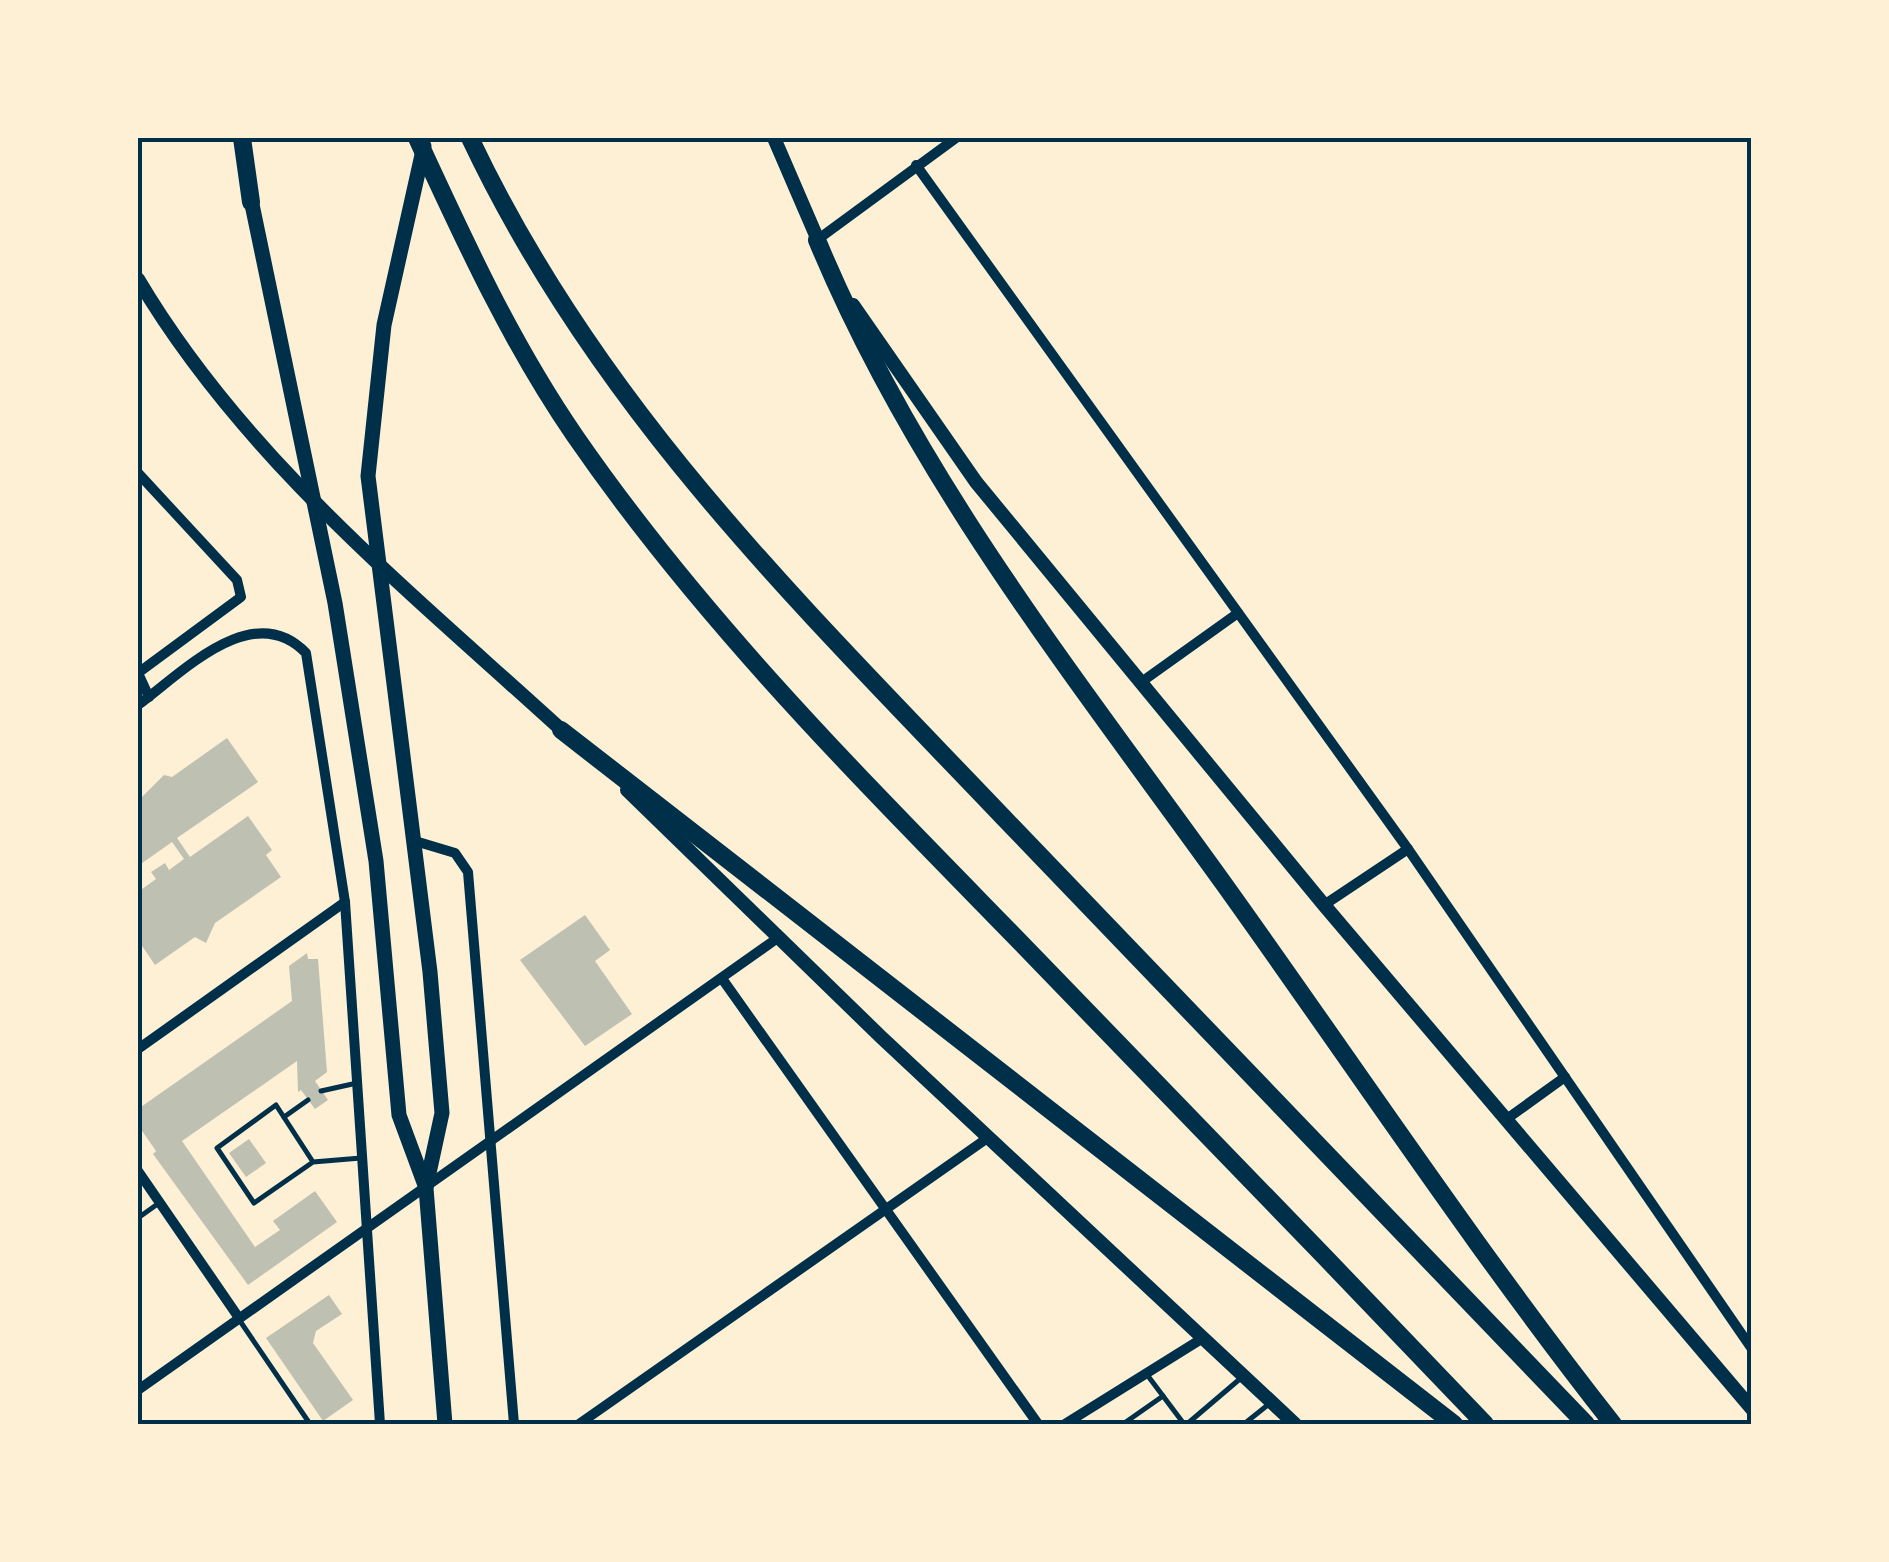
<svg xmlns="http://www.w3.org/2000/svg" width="1889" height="1562" font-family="'Open Sans',sans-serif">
<rect width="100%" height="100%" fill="#fdf0d5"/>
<g fill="#bec0b2">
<path d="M 227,738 L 258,782 L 177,838 L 190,857 L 248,816 L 272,850 L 266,855 L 281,877 L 215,923 L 206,943 L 195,937 L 155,965 L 138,940 L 138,892 L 156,879 L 151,872 L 165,863 L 169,870 L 184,859 L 172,842 L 138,866 L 138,801 L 164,775 L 172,777 Z"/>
<path d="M 585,915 L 610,950 L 595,961 L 632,1014 L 585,1046 L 520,960 Z"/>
<path d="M 307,953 L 308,959 L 318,959 L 327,1072 L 315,1081 L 328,1100 L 315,1109 L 301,1090 L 298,1092 L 297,1061 L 182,1141 L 255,1247 L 280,1230 L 273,1221 L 315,1191 L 337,1222 L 248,1285 L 153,1154 L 156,1151 L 138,1125 L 138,1109 L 292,1001 L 289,966 Z"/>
<path d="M 249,1139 L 266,1163 L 246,1177 L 229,1153 Z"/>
<path d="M 329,1295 L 342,1314 L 316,1331 L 313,1343 L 353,1400 L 323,1421 L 266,1338 Z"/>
</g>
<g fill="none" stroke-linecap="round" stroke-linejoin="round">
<g stroke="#003049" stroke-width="5">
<path d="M 321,1091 L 357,1083"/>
<path d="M 284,1117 L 308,1100"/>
<path d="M 313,1162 L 254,1203 L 217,1148 L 276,1105 L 313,1162 L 361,1158"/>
<path d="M 138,1218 L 159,1203"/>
<path d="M 240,1321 L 310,1424"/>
<path d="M 1148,1376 L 1184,1424"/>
<path d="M 1123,1424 L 1163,1396"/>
<path d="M 1187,1424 L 1241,1378"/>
<path d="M 1244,1424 L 1269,1404"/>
</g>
<g stroke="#003049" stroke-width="10">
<path d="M 916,165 L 1408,849 L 1752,1349"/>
<path d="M 817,240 L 956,138"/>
<path d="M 138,473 L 237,580 L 241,597 L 138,673 L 149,697"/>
<path d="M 1140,683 L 1238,613"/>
<path d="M 138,705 C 183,672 253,598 306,653 L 345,902 L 380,1424"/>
<path d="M 415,841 L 455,853 L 468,872 L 514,1424"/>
<path d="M 1324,905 L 1408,849"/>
<path d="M 723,980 L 1038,1424"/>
<path d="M 138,1049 L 345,902"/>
<path d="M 1508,1118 L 1565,1077"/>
<path d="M 138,1171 L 239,1318"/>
<path d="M 138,1390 L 779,937"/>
<path d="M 579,1424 L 989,1137"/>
<path d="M 1065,1424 L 1203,1338"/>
</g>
<g stroke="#003049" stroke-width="14">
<path d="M 774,138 L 821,247"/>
<path d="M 138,279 C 245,460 413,594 567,735"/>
<path d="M 853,305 L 976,482 L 1324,905 L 1752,1409"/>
<path d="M 627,790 L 881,1037 L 1295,1424"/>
</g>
<g stroke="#003049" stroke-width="15">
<path d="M 424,146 L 384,325 L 368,476 L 430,972 L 442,1113 L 426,1187"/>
<path d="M 249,190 L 335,603 L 376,861 L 399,1115 L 426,1188 L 445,1424"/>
</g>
<g stroke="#003049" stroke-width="18">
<path d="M 242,138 L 251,202"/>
<path d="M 417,138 C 464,240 511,343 575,436 C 704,623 864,782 1021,943 C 1177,1103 1331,1263 1485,1424"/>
<path d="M 470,138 C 598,409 799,603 1003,817 C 1197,1020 1392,1222 1586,1424"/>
<path d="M 817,240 C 915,477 1076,678 1224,884 C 1353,1064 1476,1250 1613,1424"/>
<path d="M 561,730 L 1454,1424"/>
</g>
</g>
<rect width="1889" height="1562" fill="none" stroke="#fdf0d5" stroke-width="280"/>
<rect x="140" y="140" width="1609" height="1282" fill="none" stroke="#003049" stroke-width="4"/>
</svg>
